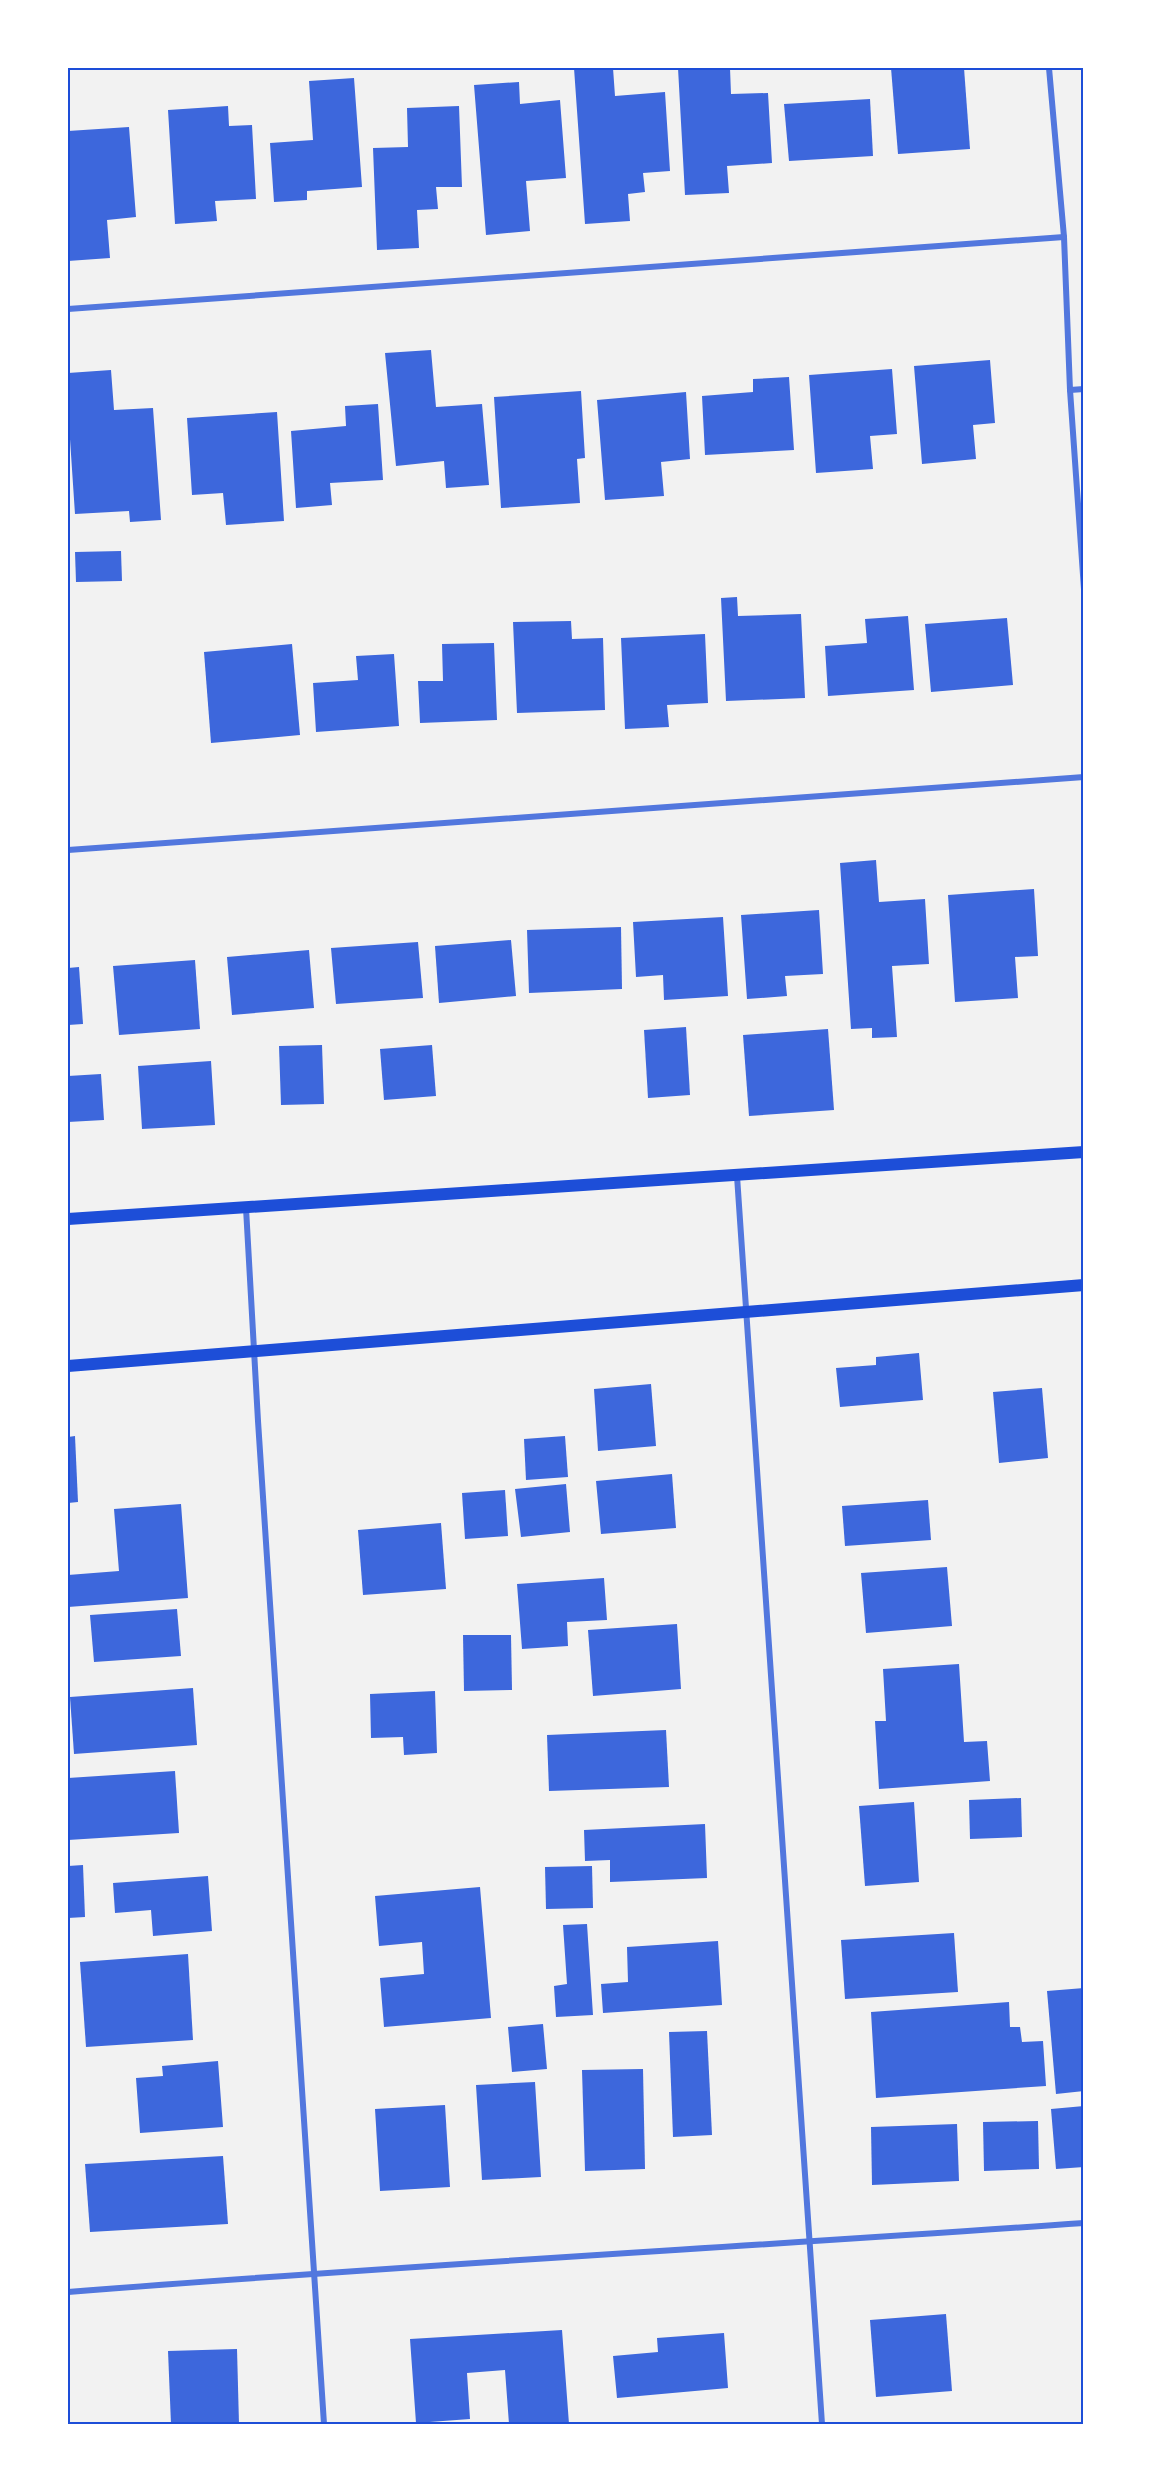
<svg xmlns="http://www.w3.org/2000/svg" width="1151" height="2492" font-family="Lato,sans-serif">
<rect width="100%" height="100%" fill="#f2f2f2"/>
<g fill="#3d67dc">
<path d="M 574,68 L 613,68 L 615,96 L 665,92 L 670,171 L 643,173 L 645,192 L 628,194 L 630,221 L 585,224 Z"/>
<path d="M 678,68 L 730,68 L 731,94 L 768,93 L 772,163 L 727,166 L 729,193 L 685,195 Z"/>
<path d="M 891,68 L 964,68 L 970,149 L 898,154 Z"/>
<path d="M 354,78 L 362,187 L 307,191 L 307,200 L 274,202 L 270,143 L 313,140 L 309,81 Z"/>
<path d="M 519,82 L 520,104 L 560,100 L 566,178 L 526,181 L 530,231 L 486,235 L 474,85 Z"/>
<path d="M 870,99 L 873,156 L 789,161 L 784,104 Z"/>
<path d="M 228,106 L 229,126 L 252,125 L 256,199 L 215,201 L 217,221 L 175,224 L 168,110 Z"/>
<path d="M 459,106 L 462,187 L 436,187 L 438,209 L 417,210 L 419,248 L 377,250 L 373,148 L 408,147 L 407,108 Z"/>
<path d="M 129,127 L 136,217 L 107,220 L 110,258 L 68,261 L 68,131 Z"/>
<path d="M 431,350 L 436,407 L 482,404 L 489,485 L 446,488 L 444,461 L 396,466 L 385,353 Z"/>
<path d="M 990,360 L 995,423 L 973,425 L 976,459 L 922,464 L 914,366 Z"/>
<path d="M 892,369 L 897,434 L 870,436 L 873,469 L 816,473 L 809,375 Z"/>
<path d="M 111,370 L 114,410 L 153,408 L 161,520 L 130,522 L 129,511 L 75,514 L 68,409 L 68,373 Z"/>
<path d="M 789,377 L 794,450 L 705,455 L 702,396 L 753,392 L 753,379 Z"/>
<path d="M 581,391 L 585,458 L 577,459 L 580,503 L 501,508 L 494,397 Z"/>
<path d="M 686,392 L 690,459 L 661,462 L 664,496 L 605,500 L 597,400 Z"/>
<path d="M 378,404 L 383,480 L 330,483 L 332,505 L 296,508 L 291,431 L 346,426 L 345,406 Z"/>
<path d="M 277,412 L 284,521 L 226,525 L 223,493 L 192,495 L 187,418 Z"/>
<path d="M 121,551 L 122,581 L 76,582 L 75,552 Z"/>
<path d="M 737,597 L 738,616 L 801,614 L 805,698 L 726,701 L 721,598 Z"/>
<path d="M 908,616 L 914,690 L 828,696 L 825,646 L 867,643 L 865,619 Z"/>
<path d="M 1007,618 L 1013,685 L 931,692 L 925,624 Z"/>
<path d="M 571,621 L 572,639 L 603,638 L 605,710 L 517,713 L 513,622 Z"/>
<path d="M 705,634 L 708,703 L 667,705 L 669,727 L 625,729 L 621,638 Z"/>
<path d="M 494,643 L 497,720 L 420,723 L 418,681 L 443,681 L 442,644 Z"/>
<path d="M 292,644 L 300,735 L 211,743 L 204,652 Z"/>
<path d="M 394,654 L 399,726 L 316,732 L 313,683 L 358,680 L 356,656 Z"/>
<path d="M 876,860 L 879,902 L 925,899 L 929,964 L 892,966 L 897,1037 L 872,1038 L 872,1028 L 851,1029 L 840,863 Z"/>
<path d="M 1034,889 L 1038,956 L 1015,957 L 1018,998 L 955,1002 L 948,895 Z"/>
<path d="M 819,910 L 823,974 L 785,976 L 787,996 L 747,999 L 741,915 Z"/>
<path d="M 723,917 L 728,996 L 664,1000 L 663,975 L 636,977 L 633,922 Z"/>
<path d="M 621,927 L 622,989 L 529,993 L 527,930 Z"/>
<path d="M 511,940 L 516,996 L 439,1003 L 435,946 Z"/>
<path d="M 418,942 L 423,998 L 336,1004 L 331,948 Z"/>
<path d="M 309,950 L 314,1008 L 232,1015 L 227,957 Z"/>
<path d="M 195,960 L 200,1029 L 119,1035 L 113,966 Z"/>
<path d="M 79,967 L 83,1024 L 68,1025 L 68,968 Z"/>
<path d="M 686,1027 L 690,1095 L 648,1098 L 644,1030 Z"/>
<path d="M 828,1029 L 834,1110 L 749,1116 L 743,1035 Z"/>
<path d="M 322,1045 L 324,1104 L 281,1105 L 279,1046 Z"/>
<path d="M 432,1045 L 436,1096 L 384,1100 L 380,1049 Z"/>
<path d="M 211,1061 L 215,1125 L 142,1129 L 138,1066 Z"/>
<path d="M 101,1074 L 104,1120 L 68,1122 L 68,1076 Z"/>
<path d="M 919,1353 L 923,1400 L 840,1407 L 836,1368 L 876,1365 L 876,1357 Z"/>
<path d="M 651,1384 L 656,1446 L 598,1451 L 594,1389 Z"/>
<path d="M 1042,1388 L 1048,1458 L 999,1463 L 993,1392 Z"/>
<path d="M 75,1436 L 78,1502 L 68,1503 L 68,1437 Z"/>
<path d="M 565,1436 L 568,1477 L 526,1480 L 524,1439 Z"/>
<path d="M 672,1474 L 676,1528 L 601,1534 L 596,1481 Z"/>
<path d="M 566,1484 L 570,1532 L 521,1537 L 515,1489 Z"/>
<path d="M 505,1490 L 508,1536 L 465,1539 L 462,1493 Z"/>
<path d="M 928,1500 L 931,1540 L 845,1546 L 842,1506 Z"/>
<path d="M 181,1504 L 188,1598 L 68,1607 L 68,1575 L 119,1571 L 114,1509 Z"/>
<path d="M 441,1523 L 446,1589 L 363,1595 L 358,1530 Z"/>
<path d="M 947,1567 L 952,1626 L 866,1633 L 861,1573 Z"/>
<path d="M 604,1578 L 607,1620 L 567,1622 L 568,1646 L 522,1649 L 517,1584 Z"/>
<path d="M 177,1609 L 181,1656 L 94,1662 L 90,1615 Z"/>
<path d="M 677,1624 L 681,1689 L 593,1696 L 588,1630 Z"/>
<path d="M 463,1635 L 511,1635 L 512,1690 L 464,1691 Z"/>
<path d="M 959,1664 L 964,1742 L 987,1741 L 990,1781 L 879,1789 L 875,1721 L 886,1721 L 883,1669 Z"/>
<path d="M 193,1688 L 197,1745 L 74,1754 L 70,1697 Z"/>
<path d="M 435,1691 L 437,1753 L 404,1755 L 403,1737 L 371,1738 L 370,1694 Z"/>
<path d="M 666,1730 L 669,1787 L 549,1791 L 547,1735 Z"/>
<path d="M 175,1771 L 179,1833 L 68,1840 L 68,1778 Z"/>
<path d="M 1021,1798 L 1022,1837 L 970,1839 L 969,1800 Z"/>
<path d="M 914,1802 L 919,1882 L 865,1886 L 859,1806 Z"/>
<path d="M 705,1824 L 707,1878 L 610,1882 L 610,1860 L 585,1861 L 584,1830 Z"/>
<path d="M 83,1865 L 85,1917 L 68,1918 L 68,1866 Z"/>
<path d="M 592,1866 L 593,1908 L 546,1909 L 545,1867 Z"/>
<path d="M 208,1876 L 212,1931 L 153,1936 L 151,1910 L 115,1913 L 113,1883 Z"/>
<path d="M 480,1887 L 491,2018 L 384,2027 L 380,1978 L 424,1974 L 422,1942 L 379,1946 L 375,1896 Z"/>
<path d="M 587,1924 L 593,2015 L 556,2017 L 554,1986 L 567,1984 L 563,1925 Z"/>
<path d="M 954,1933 L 958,1992 L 845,1999 L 841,1940 Z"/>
<path d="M 718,1941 L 722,2005 L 603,2013 L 601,1984 L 628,1982 L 627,1947 Z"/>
<path d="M 188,1954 L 193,2040 L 86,2047 L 80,1962 Z"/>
<path d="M 1084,1988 L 1084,2091 L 1056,2094 L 1047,1991 Z"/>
<path d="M 1009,2002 L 1010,2027 L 1020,2027 L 1022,2042 L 1043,2041 L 1046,2086 L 876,2098 L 871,2012 Z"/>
<path d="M 543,2024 L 547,2069 L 512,2072 L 508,2027 Z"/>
<path d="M 707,2031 L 712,2135 L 673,2137 L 669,2032 Z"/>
<path d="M 218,2061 L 223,2127 L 140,2133 L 136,2078 L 163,2076 L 162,2066 Z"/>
<path d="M 643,2069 L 645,2169 L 585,2171 L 582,2070 Z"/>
<path d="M 535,2082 L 541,2177 L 482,2180 L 476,2085 Z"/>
<path d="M 445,2105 L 450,2187 L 380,2191 L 375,2109 Z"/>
<path d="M 1084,2106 L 1084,2167 L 1056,2169 L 1051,2109 Z"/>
<path d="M 1038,2121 L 1039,2169 L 984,2171 L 983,2122 Z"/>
<path d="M 957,2124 L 959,2181 L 872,2185 L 871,2127 Z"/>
<path d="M 223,2156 L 228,2224 L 90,2232 L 85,2164 Z"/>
<path d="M 946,2314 L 952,2391 L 876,2397 L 870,2320 Z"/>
<path d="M 562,2330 L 569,2424 L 509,2424 L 505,2370 L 467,2373 L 470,2419 L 416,2423 L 410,2339 Z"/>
<path d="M 724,2333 L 728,2388 L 617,2398 L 613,2356 L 658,2352 L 657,2338 Z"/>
<path d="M 237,2349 L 239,2424 L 171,2424 L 168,2351 Z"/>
</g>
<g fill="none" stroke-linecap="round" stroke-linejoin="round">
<g stroke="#5277de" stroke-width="6">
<path d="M 1049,68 L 1064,237 L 1070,390 L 1084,589"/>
<path d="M 68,309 L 1064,237"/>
<path d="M 1070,390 L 1084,389"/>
<path d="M 68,850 L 1084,777"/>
<path d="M 737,1176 L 822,2424"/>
<path d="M 246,1208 L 258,1421 L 324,2424"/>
<path d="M 68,2292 C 406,2265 745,2247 1084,2223"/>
</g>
<g stroke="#1d4ed8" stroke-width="12">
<path d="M 68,1219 L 1084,1152"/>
<path d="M 68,1366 L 1084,1285"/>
</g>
</g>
<rect width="1151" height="2492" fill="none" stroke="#ffffff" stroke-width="138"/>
<rect x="69" y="69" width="1013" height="2354" fill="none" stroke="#1d4ed8" stroke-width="2"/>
</svg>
